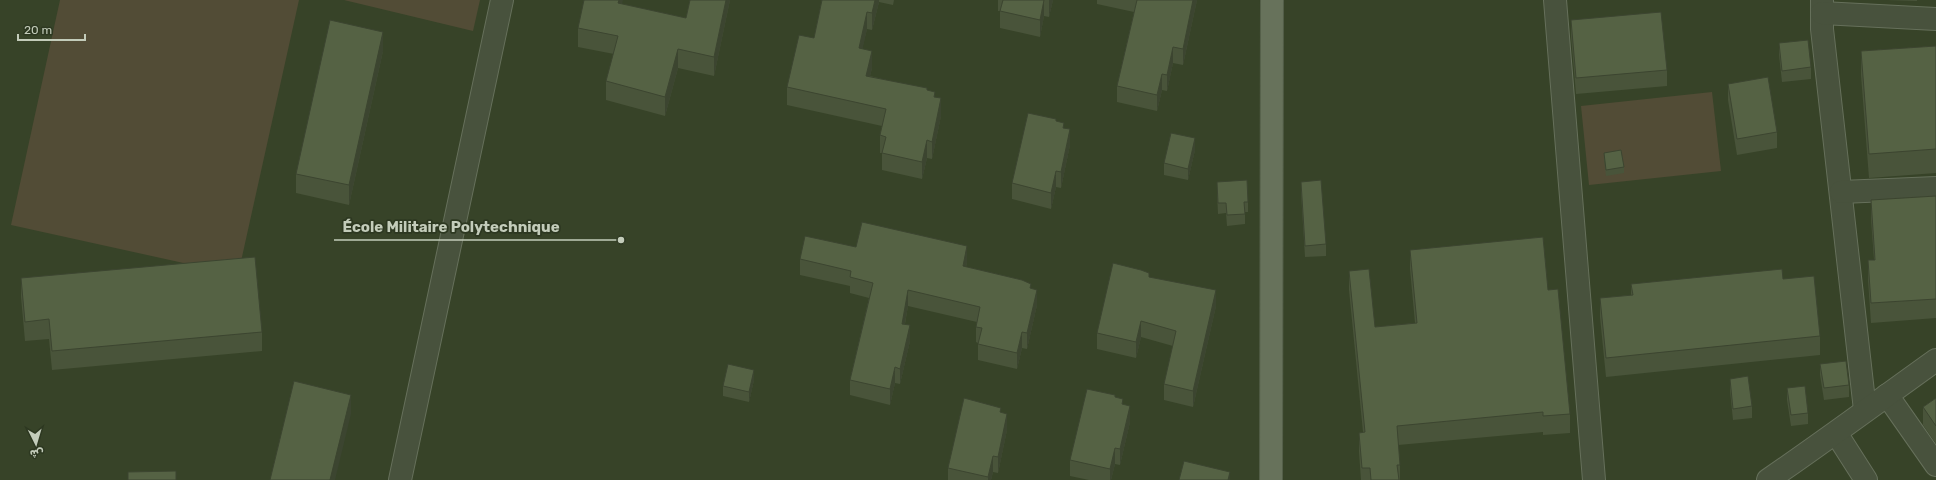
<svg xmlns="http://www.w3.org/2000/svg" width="1936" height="480" font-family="Rubik,Cairo,sans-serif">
<rect width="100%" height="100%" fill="#374328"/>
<g fill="#524c36">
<path d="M 60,0 L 299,0 L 238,275 L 11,225 Z"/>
<path d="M 344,0 L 480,0 L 473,31 Z"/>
<path d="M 1712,92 L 1721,171 L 1589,185 L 1581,106 Z"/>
</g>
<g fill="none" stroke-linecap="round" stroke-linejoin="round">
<defs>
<g id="minor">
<path d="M 1555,0 L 1594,480"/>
<path d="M 1822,0 L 1822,29 L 1865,410"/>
<path d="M 1822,13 L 1936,19"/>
<path d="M 1841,192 L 1936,188"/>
<path d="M 1887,395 L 1936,465"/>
<path d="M 1836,433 L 1866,480"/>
<path d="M 400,480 L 502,0"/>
<path d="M 1768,480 C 1825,441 1880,400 1936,360"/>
</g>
<path id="major" d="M 1271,480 L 1272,0"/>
</defs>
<use href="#minor" stroke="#66705b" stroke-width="24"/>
<use href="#major" stroke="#545f49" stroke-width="24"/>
<use href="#minor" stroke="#48523d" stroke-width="22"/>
<use href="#major" stroke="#67725b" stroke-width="22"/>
</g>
<g fill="#49543a">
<path d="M 690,0 L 730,0 L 714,76 L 678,68 L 665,116 L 606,100 L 606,81 L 614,54 L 578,47 L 578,28 L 622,4 L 686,18 Z"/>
<path d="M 822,0 L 894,0 L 893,5 L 879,2 L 872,30 L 867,29 L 862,49 L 872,68 L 870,76 L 927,90 L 935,97 L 941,116 L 932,159 L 927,158 L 922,179 L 882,170 L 882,153 L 880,153 L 880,135 L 882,126 L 787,105 L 787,87 L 814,38 Z"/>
<path d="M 998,0 L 1053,0 L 1049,17 L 1044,16 L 1040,37 L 1000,28 L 1000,11 L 998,11 Z"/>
<path d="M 1097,0 L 1197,0 L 1183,65 L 1173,63 L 1167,91 L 1162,90 L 1157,111 L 1117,102 L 1117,86 L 1134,12 L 1097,4 Z"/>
<path d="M 1886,0 L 1917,0 L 1917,1 Z"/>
<path d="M 1571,20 L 1667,70 L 1667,86 L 1576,94 L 1571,36 Z"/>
<path d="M 1779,43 L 1811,67 L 1811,79 L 1782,82 L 1779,55 Z"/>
<path d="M 1936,46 L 1936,173 L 1869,178 L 1861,75 L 1861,51 Z"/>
<path d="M 383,51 L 349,205 L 296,193 L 296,174 Z"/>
<path d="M 1728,84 L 1777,132 L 1777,148 L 1737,155 L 1728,100 Z"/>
<path d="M 1056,121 L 1064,128 L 1070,145 L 1061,188 L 1056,187 L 1051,209 L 1012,199 L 1012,183 Z"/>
<path d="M 1195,150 L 1188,180 L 1164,175 L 1164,163 Z"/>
<path d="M 1604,153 L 1624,167 L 1624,173 L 1606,176 L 1604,159 Z"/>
<path d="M 1217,182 L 1248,202 L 1248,212 L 1245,212 L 1245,224 L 1227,226 L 1226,213 L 1218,214 L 1217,192 Z"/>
<path d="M 1301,182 L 1326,244 L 1326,256 L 1305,257 L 1301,193 Z"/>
<path d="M 1936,196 L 1936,318 L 1871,323 L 1868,280 L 1868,260 L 1874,260 L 1871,219 L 1871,200 Z"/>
<path d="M 856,247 L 967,262 L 966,267 L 1031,288 L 1037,305 L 1027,349 L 1022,348 L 1017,369 L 978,360 L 978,343 L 976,342 L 976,327 L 977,322 L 908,306 L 905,324 L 910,341 L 900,384 L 895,383 L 890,405 L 850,395 L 850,380 L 869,298 L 850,293 L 850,286 L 800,275 L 800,259 Z"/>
<path d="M 1410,250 L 1548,290 L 1570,414 L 1570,433 L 1543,435 L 1543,432 L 1398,445 L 1400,465 L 1400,480 L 1361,480 L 1359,452 L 1359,433 L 1363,432 L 1349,290 L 1349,271 L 1375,327 L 1415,323 L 1410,269 Z"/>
<path d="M 21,278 L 262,332 L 262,351 L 52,370 L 49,339 L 25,341 L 21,297 Z"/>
<path d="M 1149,278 L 1216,306 L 1193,407 L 1164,400 L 1164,384 L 1173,346 L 1141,337 L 1136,358 L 1097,349 L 1097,333 Z"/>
<path d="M 1631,284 L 1820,336 L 1820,355 L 1606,377 L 1600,317 L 1600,298 L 1631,295 Z"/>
<path d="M 1820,364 L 1849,385 L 1849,397 L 1824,400 L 1820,375 Z"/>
<path d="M 1730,379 L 1752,406 L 1752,418 L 1733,420 L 1730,391 Z"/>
<path d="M 754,380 L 749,402 L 723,396 L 723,386 Z"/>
<path d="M 1787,388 L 1808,413 L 1808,424 L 1791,426 L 1787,400 Z"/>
<path d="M 1115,397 L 1123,404 L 1130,422 L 1120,465 L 1115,464 L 1111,480 L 1089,480 L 1070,476 L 1070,460 Z"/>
<path d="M 1936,398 L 1936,444 L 1923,425 L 1923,407 Z"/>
<path d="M 1007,430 L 998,473 L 993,472 L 991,480 L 948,480 L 948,468 Z"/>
</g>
<g fill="#3c4530">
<path d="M 619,0 L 623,0 L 618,22 L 618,3 Z"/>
<path d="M 726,0 L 730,0 L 714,76 L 714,57 Z"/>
<path d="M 875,0 L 879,0 L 879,2 L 872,30 L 872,13 Z"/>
<path d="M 1044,0 L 1044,16 L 1040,37 L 1040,20 Z"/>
<path d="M 1049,0 L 1053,0 L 1049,17 Z"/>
<path d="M 1193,0 L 1197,0 L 1183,65 L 1183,49 Z"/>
<path d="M 867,12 L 867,29 L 859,65 L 859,48 Z"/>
<path d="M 383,32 L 383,51 L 349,205 L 349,185 Z"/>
<path d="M 1173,47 L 1173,63 L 1167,91 L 1167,75 Z"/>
<path d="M 678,49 L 678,68 L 665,116 L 665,97 Z"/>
<path d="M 872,51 L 872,68 L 866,93 L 866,76 Z"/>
<path d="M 1162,74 L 1162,90 L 1157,111 L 1157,95 Z"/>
<path d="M 941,98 L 941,116 L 932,159 L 932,142 Z"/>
<path d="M 1070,129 L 1070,145 L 1061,188 L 1061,172 Z"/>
<path d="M 1195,138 L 1195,150 L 1188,180 L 1188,169 Z"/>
<path d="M 927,140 L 927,158 L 922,179 L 922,162 Z"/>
<path d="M 1056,171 L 1056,187 L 1051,209 L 1051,193 Z"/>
<path d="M 967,246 L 967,262 L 963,282 L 963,266 Z"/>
<path d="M 908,290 L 908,306 L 902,339 L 902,324 Z"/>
<path d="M 1037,290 L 1037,305 L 1027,349 L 1027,333 Z"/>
<path d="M 1216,290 L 1216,306 L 1193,407 L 1193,391 Z"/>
<path d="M 1141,321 L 1141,337 L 1136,358 L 1136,342 Z"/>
<path d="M 910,325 L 910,341 L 900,384 L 900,369 Z"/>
<path d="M 1022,332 L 1022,348 L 1017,369 L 1017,353 Z"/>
<path d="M 895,367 L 895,383 L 890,405 L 890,389 Z"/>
<path d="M 754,370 L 754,380 L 749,402 L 749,392 Z"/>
<path d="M 351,395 L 351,414 L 335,480 L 330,480 Z"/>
<path d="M 1130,406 L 1130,422 L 1120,465 L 1120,449 Z"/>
<path d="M 1007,414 L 1007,430 L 998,473 L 998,457 Z"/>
<path d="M 1115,448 L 1115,464 L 1111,480 L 1110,480 L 1110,469 Z"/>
<path d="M 993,456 L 993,472 L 991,480 L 988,480 L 988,477 Z"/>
<path d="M 1230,472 L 1230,480 L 1228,480 Z"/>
</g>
<g fill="#556244" stroke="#3c4530">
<path d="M 584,0 L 619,0 L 618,3 L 686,18 L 690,0 L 726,0 L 714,57 L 678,49 L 665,97 L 606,81 L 618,36 L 578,28 Z"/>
<path d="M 822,0 L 875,0 L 872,13 L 867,12 L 859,48 L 872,51 L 866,76 L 927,88 L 927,90 L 935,92 L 934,97 L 941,98 L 932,142 L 927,140 L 922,162 L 882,153 L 886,137 L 880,135 L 886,109 L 787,87 L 799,35 L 814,38 Z"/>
<path d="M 1003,0 L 1044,0 L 1040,20 L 1000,11 Z"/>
<path d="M 1137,0 L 1193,0 L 1183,49 L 1173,47 L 1167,75 L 1162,74 L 1157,95 L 1117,86 Z"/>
<path d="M 1661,12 L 1667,70 L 1576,78 L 1571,20 Z"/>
<path d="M 330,20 L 383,32 L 349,185 L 296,174 Z"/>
<path d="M 1808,40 L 1811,67 L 1782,71 L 1779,43 Z"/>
<path d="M 1936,46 L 1936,149 L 1869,154 L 1861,51 Z"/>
<path d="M 1768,77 L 1777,132 L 1737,139 L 1728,84 Z"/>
<path d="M 1028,113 L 1056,119 L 1056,121 L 1064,123 L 1063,128 L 1070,129 L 1061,172 L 1056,171 L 1051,193 L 1012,183 Z"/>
<path d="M 1171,133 L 1195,138 L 1188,169 L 1164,163 Z"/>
<path d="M 1621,150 L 1624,167 L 1606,170 L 1604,153 Z"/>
<path d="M 1247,180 L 1248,202 L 1244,202 L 1245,214 L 1227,215 L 1226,203 L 1218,203 L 1217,182 Z"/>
<path d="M 1321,180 L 1326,244 L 1305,246 L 1301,182 Z"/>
<path d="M 1936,196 L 1936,299 L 1871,303 L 1868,260 L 1875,260 L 1871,200 Z"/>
<path d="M 862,222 L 967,246 L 963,266 L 1022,280 L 1031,284 L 1030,288 L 1037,290 L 1027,333 L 1022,332 L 1017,353 L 978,344 L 982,328 L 976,327 L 980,307 L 908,290 L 902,324 L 910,325 L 900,369 L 895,367 L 890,389 L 850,380 L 873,283 L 850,277 L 851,271 L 800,259 L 805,236 L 856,247 Z"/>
<path d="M 1543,237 L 1548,290 L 1558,289 L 1570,414 L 1543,416 L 1543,412 L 1397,426 L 1400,465 L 1397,465 L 1399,480 L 1371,480 L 1370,468 L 1362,468 L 1359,433 L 1365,432 L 1349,271 L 1369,269 L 1375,327 L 1417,323 L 1410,250 Z"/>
<path d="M 255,257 L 262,332 L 52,351 L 49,319 L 25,322 L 21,278 Z"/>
<path d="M 1113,263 L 1141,270 L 1149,273 L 1149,277 L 1216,290 L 1193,391 L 1164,384 L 1176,331 L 1141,321 L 1136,342 L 1097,333 Z"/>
<path d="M 1782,269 L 1783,279 L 1814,276 L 1820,336 L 1606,358 L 1600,298 L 1633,295 L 1631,284 Z"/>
<path d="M 1846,361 L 1849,385 L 1824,388 L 1820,364 Z"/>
<path d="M 728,364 L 754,370 L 749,392 L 723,386 Z"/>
<path d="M 1748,376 L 1752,406 L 1733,409 L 1730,379 Z"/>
<path d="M 294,381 L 351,395 L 330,480 L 270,480 Z"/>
<path d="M 1805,386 L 1808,413 L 1791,415 L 1787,388 Z"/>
<path d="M 1087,389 L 1115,395 L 1115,397 L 1123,399 L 1122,404 L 1130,406 L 1120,449 L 1115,448 L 1110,469 L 1070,460 Z"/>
<path d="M 964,398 L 1001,408 L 1000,412 L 1007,414 L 998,457 L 993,456 L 988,477 L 948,468 Z"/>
<path d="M 1936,398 L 1936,426 L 1923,407 Z"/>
<path d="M 1184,461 L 1230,472 L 1228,480 L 1179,480 Z"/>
<path d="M 176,471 L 176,480 L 128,480 L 128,472 Z"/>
</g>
<path fill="none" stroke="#c3ccba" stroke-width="1.5" d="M621 240L567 240H334"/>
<circle fill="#c3ccba" stroke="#2d3821" stroke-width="1.5" cx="621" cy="240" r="4"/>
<g font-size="15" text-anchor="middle" font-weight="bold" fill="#c3ccba" stroke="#2d3821" stroke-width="3.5" stroke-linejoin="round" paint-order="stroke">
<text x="451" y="232">École Militaire Polytechnique</text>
</g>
<g transform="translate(36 444) rotate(175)" stroke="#2d3821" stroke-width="3" paint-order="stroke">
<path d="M0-3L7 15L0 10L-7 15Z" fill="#c3ccba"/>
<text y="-6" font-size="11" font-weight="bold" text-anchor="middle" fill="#c3ccba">ش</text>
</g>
<path d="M18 34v6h67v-6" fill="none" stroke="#c3ccba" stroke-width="2"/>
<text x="24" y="34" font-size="12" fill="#c3ccba" stroke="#2d3821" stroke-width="3" paint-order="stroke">20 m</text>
</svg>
